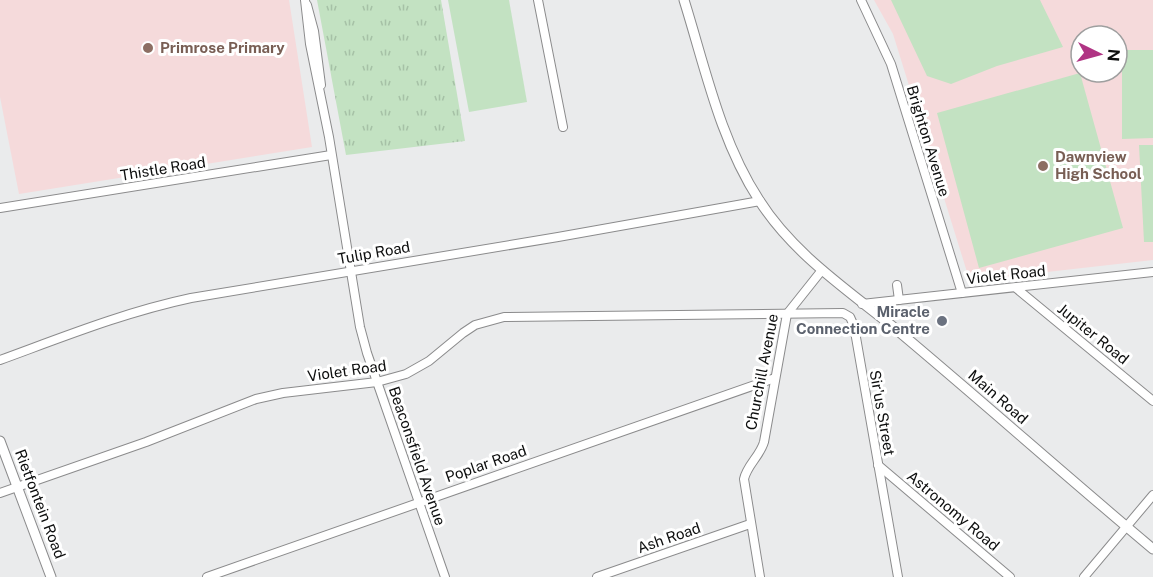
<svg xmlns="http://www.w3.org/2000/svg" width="1153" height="577" font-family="'Public Sans',sans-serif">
<defs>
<pattern id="park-tufts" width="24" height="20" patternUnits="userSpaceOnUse" patternTransform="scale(1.5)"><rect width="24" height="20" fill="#c3e2c2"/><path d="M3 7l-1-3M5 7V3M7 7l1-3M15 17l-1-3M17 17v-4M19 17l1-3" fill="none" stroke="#a6c1a6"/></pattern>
</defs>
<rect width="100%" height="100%" fill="#eaebec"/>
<g fill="#f5dadb" fill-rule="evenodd">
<path d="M 0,0 L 289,0 L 312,147 L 19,194 L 0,97 Z"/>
<path d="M 874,0 L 1153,0 L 1153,260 L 976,280 L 967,272 L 893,34 ZM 1081,36 L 1117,36 L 1117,72 L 1081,72 Z"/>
</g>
<path fill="url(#park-tufts)" d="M 317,0 L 441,0 L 465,141 L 346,155 Z"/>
<g fill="#c3e2c2">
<path d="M 448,0 L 509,0 L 527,102 L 469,112 Z"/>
<path d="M 891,0 L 1040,0 L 1063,47 L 997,66 L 951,84 L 927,76 Z"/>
<path d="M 1122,50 L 1153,50 L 1153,138 L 1122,139 Z"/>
<path d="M 1080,73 L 1123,228 L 979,268 L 937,113 Z"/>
<path d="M 1139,145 L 1153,145 L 1153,242 L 1144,242 Z"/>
</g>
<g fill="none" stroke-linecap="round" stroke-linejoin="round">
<defs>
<g id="minor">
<path d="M 305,0 L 310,44 L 329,137 L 360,327 L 367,353 L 445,577"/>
<path d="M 538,0 L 563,127"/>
<path d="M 861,0 L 891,64 L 962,293"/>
<path d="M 307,5 L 314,31 L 321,85"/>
<path d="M 0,208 L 331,155"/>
<path d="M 897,285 L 899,300"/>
<path d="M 1016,288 L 1153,401"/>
<path d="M 862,304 L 1153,272"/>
<path d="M 0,360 C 63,337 125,312 191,298 L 558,237 L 760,201"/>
<path d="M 878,465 L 1010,577"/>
<path d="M 0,493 L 146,442 L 256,399 L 283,393 L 377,382 L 406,374 L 429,361 L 463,333 L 475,325 L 504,317 L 843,313 L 850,317 L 854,326 L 898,577"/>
<path d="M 207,577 L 775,378"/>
<path d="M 597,577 L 750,524"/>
<path d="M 760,577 L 744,479 C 747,465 760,456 764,442 L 787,314 L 822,270"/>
<path d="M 1084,577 L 1153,495"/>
</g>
<g id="tertiary">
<path d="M 684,0 C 705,67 720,140 759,200 C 793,254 848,290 897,330 C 983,402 1067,477 1153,549"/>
<path d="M 0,441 L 51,577"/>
</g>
</defs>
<use href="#minor" stroke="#8b8b8c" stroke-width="10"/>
<use href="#tertiary" stroke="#8b8b8c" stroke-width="11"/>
<use href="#minor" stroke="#fff" stroke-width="8"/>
<use href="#tertiary" stroke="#fff" stroke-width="9"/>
</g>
<g fill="#8d6e63" stroke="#fff" stroke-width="2">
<circle cx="148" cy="48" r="6"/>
<circle cx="1043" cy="166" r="6"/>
</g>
<circle fill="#6b7280" stroke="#fff" stroke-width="2" cx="942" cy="321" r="6"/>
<g text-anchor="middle" stroke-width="6" stroke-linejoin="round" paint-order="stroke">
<g font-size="15" font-weight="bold" fill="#785e54" stroke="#fff" text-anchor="start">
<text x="160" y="53">Primrose Primary</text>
<text x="1055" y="162">Dawnview<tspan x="1055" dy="17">High School</tspan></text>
</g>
<g font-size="15" fill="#0d0e0e" stroke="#fff">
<text transform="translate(928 141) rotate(73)" y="5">Brighton Avenue</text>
<text transform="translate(163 169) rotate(-9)" y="5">Thistle Road</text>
<text transform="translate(374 253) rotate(-10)" y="5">Tulip Road</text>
<text transform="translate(1006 275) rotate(-6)" y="5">Violet Road</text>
<text transform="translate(1093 334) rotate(39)" y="5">Jupiter Road</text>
<text transform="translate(347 371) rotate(-8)" y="5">Violet Road</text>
<text transform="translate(762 372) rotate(-79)" y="5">Churchill Avenue</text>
<text transform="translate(998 397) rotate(41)" y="5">Main Road</text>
<text transform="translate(882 413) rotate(80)" y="5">Sir'us Street</text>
<text transform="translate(417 456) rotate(71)" y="5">Beaconsfield Avenue</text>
<text transform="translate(486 464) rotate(-19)" y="5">Poplar Road</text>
<text transform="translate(40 504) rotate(69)" y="5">Rietfontein Road</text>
<text transform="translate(953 511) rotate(40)" y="5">Astronomy Road</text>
<text transform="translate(669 538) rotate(-19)" y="5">Ash Road</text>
</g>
<g font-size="15" font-weight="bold" fill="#5b616d" stroke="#fff" text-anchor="end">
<text x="930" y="317">Miracle<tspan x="930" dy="17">Connection Centre</tspan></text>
</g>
</g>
<g transform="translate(1099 54) rotate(95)"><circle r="28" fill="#ffffff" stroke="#9e9f9f" stroke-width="1.5"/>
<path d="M0-4.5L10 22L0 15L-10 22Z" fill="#b03484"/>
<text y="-9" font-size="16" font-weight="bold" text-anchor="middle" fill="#0d0e0e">N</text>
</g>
</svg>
